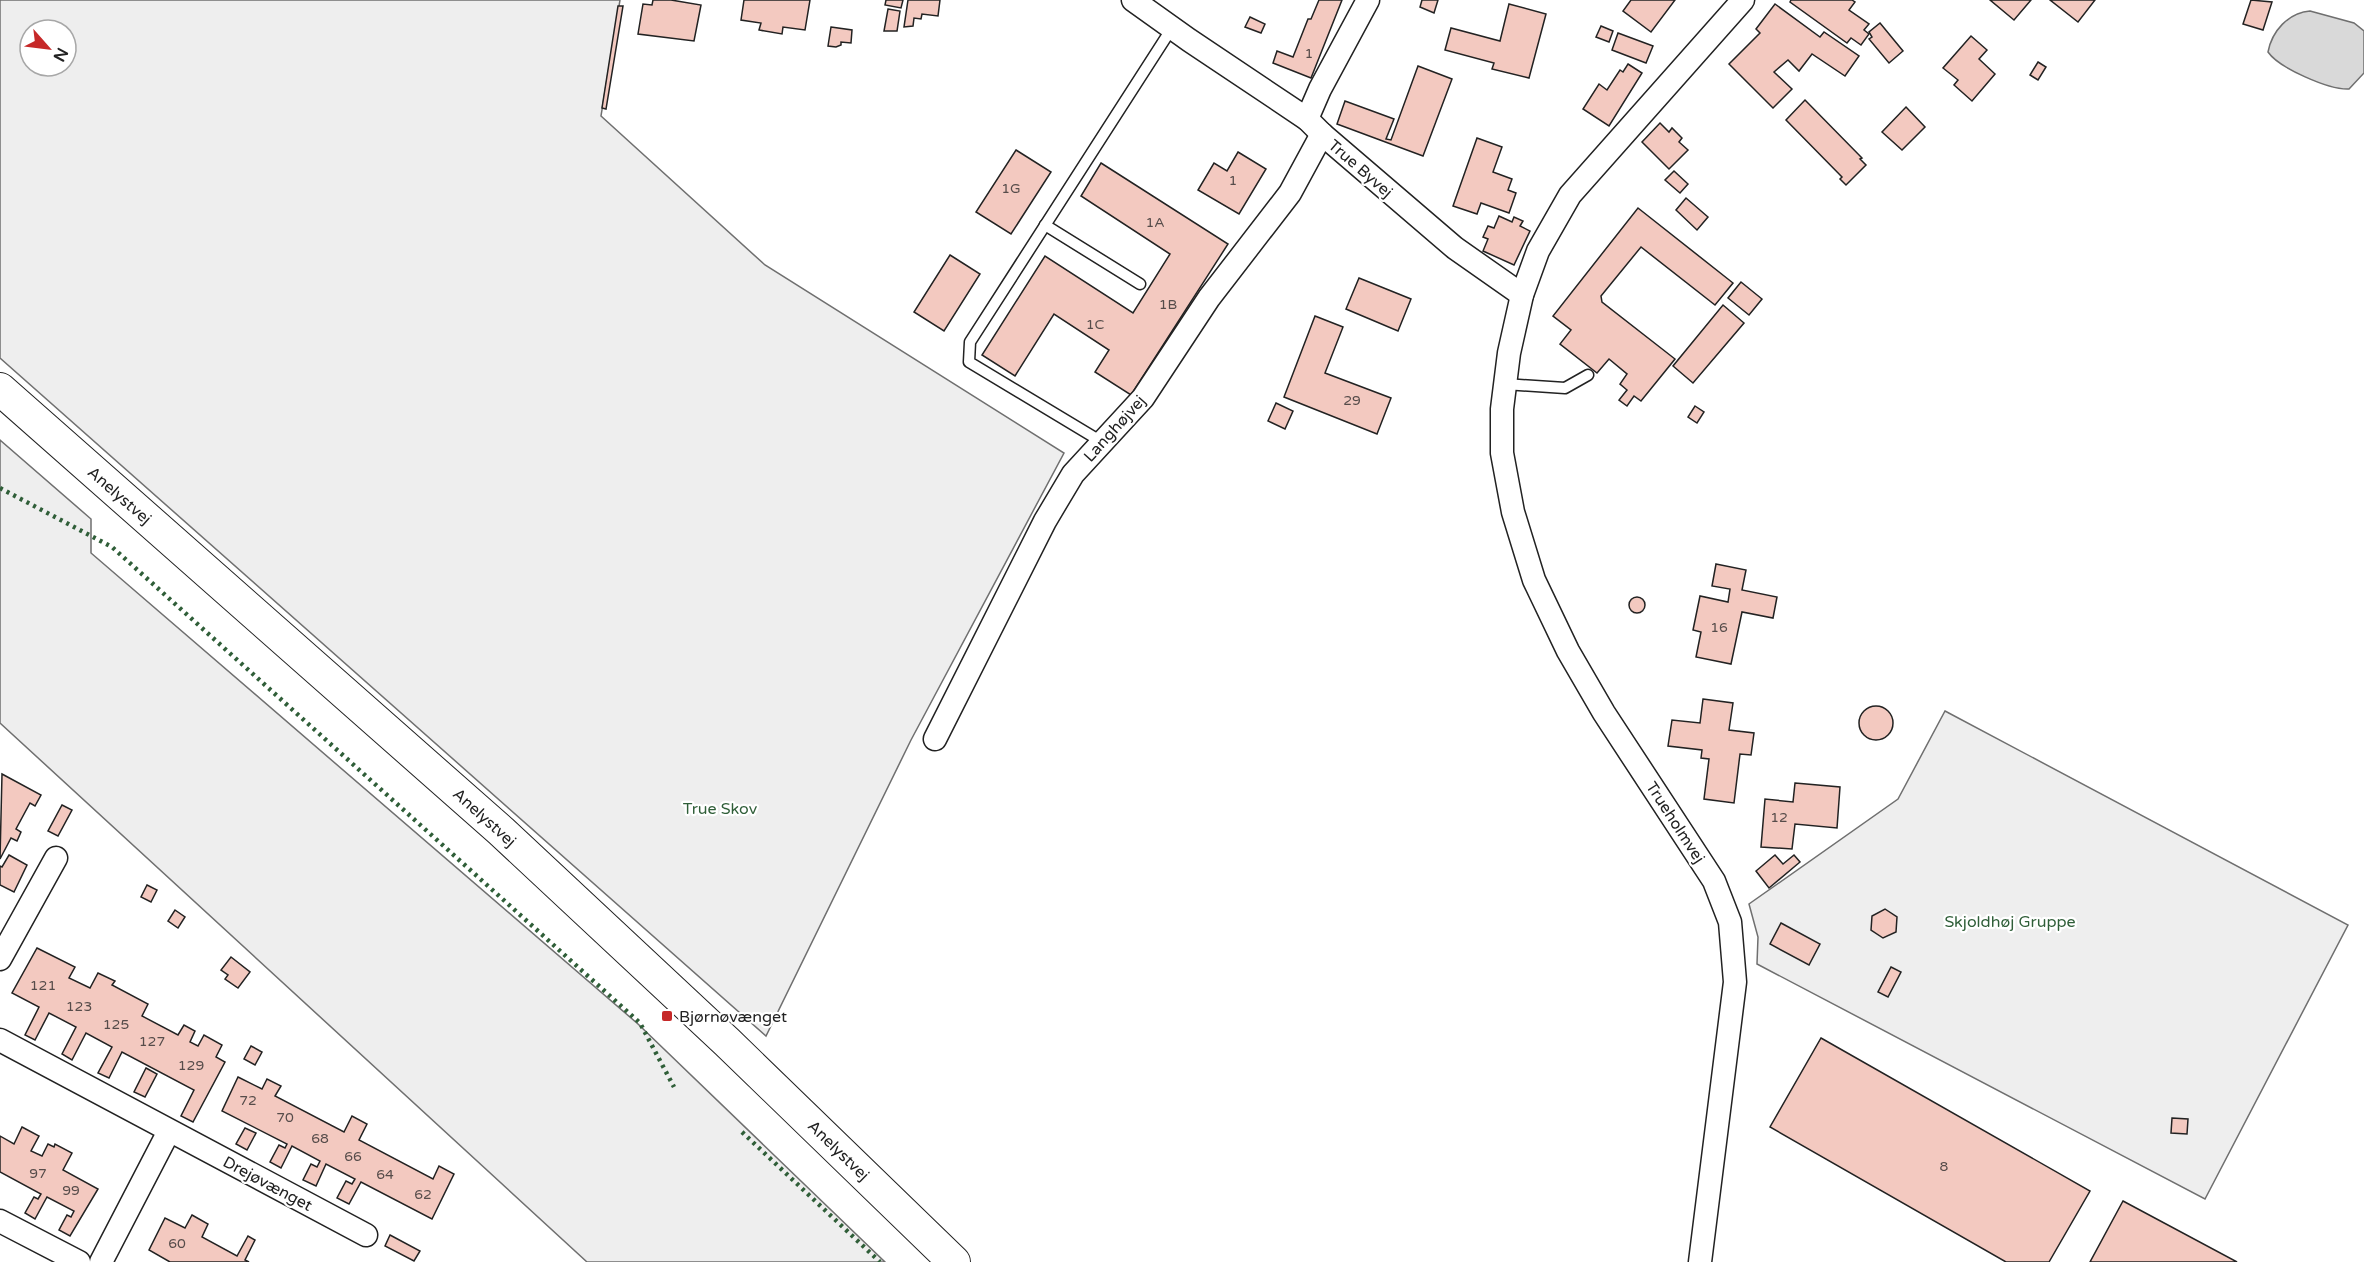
<svg xmlns="http://www.w3.org/2000/svg" width="2364" height="1262" font-family="'Varela Round',sans-serif">
<rect width="100%" height="100%" fill="#fff"/>
<g fill="#eee" stroke="#6f6f6f" stroke-width="1.5" fill-rule="evenodd">
<path d="M 0,0 L 620,0 L 601,116 L 765,265 L 1064,453 L 911,740 L 766,1036 L 0,358 ZM 30,30 L 66,30 L 66,66 L 30,66 Z"/>
<path d="M 0,440 L 91,519 L 91,553 L 638,1024 L 885,1262 L 587,1262 L 0,723 Z"/>
<path d="M 1945,711 L 2348,925 L 2205,1199 L 1757,964 L 1758,937 L 1749,904 L 1898,799 Z"/>
</g>
<path fill="#d9d9d9" stroke="#6f6f6f" stroke-width="1.5" d="M 2310,11 L 2354,23 L 2364,31 L 2364,73 L 2349,89 C 2329,90 2279,68 2268,52 C 2272,31 2288,13 2310,11 Z"/>
<g fill="#f3c9c0" stroke="#222" stroke-width="1.5">
<path d="M 653,0 L 671,0 L 701,5 L 694,41 L 638,34 L 643,4 L 652,5 Z"/>
<path d="M 744,0 L 810,0 L 805,30 L 783,27 L 782,34 L 759,30 L 761,23 L 741,20 Z"/>
<path d="M 886,0 L 903,0 L 901,8 L 885,5 Z"/>
<path d="M 908,0 L 940,0 L 938,16 L 922,14 L 921,19 L 914,18 L 913,26 L 904,27 Z"/>
<path d="M 1319,0 L 1342,0 L 1311,78 L 1273,63 L 1277,51 L 1293,57 L 1308,19 L 1311,19 Z"/>
<path d="M 1422,0 L 1438,0 L 1434,13 L 1420,7 Z"/>
<path d="M 1631,0 L 1675,0 L 1651,32 L 1623,11 Z"/>
<path d="M 1791,0 L 1852,0 L 1855,2 L 1849,10 L 1869,24 L 1864,30 L 1869,34 L 1861,45 L 1851,38 L 1847,43 L 1790,2 Z"/>
<path d="M 1990,0 L 2031,0 L 2014,20 Z"/>
<path d="M 2050,0 L 2095,0 L 2078,22 Z"/>
<path d="M 2251,0 L 2272,2 L 2263,30 L 2243,24 Z"/>
<path d="M 1509,4 L 1546,14 L 1529,78 L 1492,69 L 1494,63 L 1445,50 L 1451,28 L 1500,41 Z"/>
<path d="M 1775,4 L 1820,37 L 1824,32 L 1859,56 L 1845,76 L 1812,54 L 1799,71 L 1788,60 L 1774,72 L 1792,89 L 1773,108 L 1729,64 L 1760,33 L 1756,29 Z"/>
<path d="M 618,6 L 623,6 L 606,109 L 602,108 Z"/>
<path d="M 888,9 L 900,11 L 897,31 L 884,31 Z"/>
<path d="M 1250,17 L 1265,24 L 1261,33 L 1245,27 Z"/>
<path d="M 1880,23 L 1903,51 L 1889,63 L 1869,39 L 1872,37 L 1869,32 Z"/>
<path d="M 1601,26 L 1613,31 L 1609,42 L 1596,37 Z"/>
<path d="M 831,27 L 852,30 L 851,43 L 841,42 L 841,45 L 836,47 L 828,46 Z"/>
<path d="M 1618,33 L 1653,46 L 1646,63 L 1612,50 Z"/>
<path d="M 1971,36 L 1987,50 L 1979,59 L 1995,74 L 1972,101 L 1954,85 L 1958,80 L 1943,68 Z"/>
<path d="M 2038,62 L 2046,67 L 2038,80 L 2030,75 Z"/>
<path d="M 1628,64 L 1642,73 L 1609,126 L 1583,109 L 1599,84 L 1607,90 L 1620,70 L 1623,72 Z"/>
<path d="M 1418,66 L 1452,79 L 1423,156 L 1337,124 L 1345,101 L 1394,119 L 1386,139 L 1391,140 Z"/>
<path d="M 1805,100 L 1862,158 L 1860,159 L 1866,165 L 1846,185 L 1840,179 L 1842,177 L 1786,120 Z"/>
<path d="M 1906,107 L 1925,127 L 1902,150 L 1882,132 Z"/>
<path d="M 1660,123 L 1669,132 L 1672,128 L 1682,138 L 1679,142 L 1688,150 L 1669,169 L 1642,142 Z"/>
<path d="M 1477,138 L 1502,147 L 1493,172 L 1512,179 L 1508,190 L 1516,193 L 1509,213 L 1481,203 L 1477,214 L 1453,206 Z"/>
<path d="M 1016,150 L 1051,172 L 1011,234 L 976,212 Z"/>
<path d="M 1238,152 L 1266,169 L 1239,214 L 1198,190 L 1214,163 L 1227,171 Z"/>
<path d="M 1101,163 L 1228,244 L 1131,395 L 1095,372 L 1109,350 L 1054,314 L 1015,376 L 982,355 L 1045,256 L 1133,313 L 1170,254 L 1081,196 Z"/>
<path d="M 1674,171 L 1688,184 L 1680,193 L 1665,180 Z"/>
<path d="M 1686,198 L 1708,217 L 1697,230 L 1676,210 Z"/>
<path d="M 1638,208 L 1733,283 L 1715,305 L 1641,247 L 1601,296 L 1602,302 L 1675,359 L 1641,401 L 1634,396 L 1627,406 L 1619,400 L 1627,390 L 1620,384 L 1627,374 L 1609,359 L 1597,373 L 1560,344 L 1571,330 L 1553,316 Z"/>
<path d="M 1499,216 L 1512,222 L 1514,217 L 1523,221 L 1520,226 L 1530,231 L 1514,265 L 1483,251 L 1488,239 L 1483,237 L 1488,226 L 1494,228 Z"/>
<path d="M 950,255 L 980,274 L 944,331 L 914,312 Z"/>
<path d="M 1359,278 L 1411,299 L 1398,331 L 1346,309 Z"/>
<path d="M 1741,282 L 1762,299 L 1749,315 L 1728,298 Z"/>
<path d="M 1723,305 L 1744,323 L 1693,383 L 1673,366 Z"/>
<path d="M 1315,316 L 1343,327 L 1325,373 L 1391,398 L 1377,434 L 1284,397 Z"/>
<path d="M 1276,403 L 1293,411 L 1285,429 L 1268,421 Z"/>
<path d="M 1695,406 L 1704,412 L 1697,423 L 1688,417 Z"/>
<path d="M 1716,564 L 1746,570 L 1742,590 L 1777,597 L 1773,618 L 1742,612 L 1731,664 L 1696,657 L 1701,632 L 1693,630 L 1700,596 L 1728,602 L 1730,589 L 1712,586 Z"/>
<circle cx="1637" cy="605" r="8"/>
<path d="M 1703,699 L 1733,703 L 1729,730 L 1754,733 L 1751,755 L 1740,754 L 1734,803 L 1704,799 L 1709,759 L 1701,758 L 1702,750 L 1668,746 L 1672,720 L 1700,723 Z"/>
<circle cx="1876" cy="723" r="17"/>
<path d="M 2,774 L 41,795 L 35,806 L 30,803 L 16,829 L 21,832 L 17,841 L 11,838 L 0,859 Z"/>
<path d="M 1795,783 L 1840,787 L 1837,828 L 1795,824 L 1792,849 L 1761,847 L 1765,799 L 1793,802 Z"/>
<path d="M 62,805 L 72,810 L 58,836 L 48,831 Z"/>
<path d="M 9,855 L 27,865 L 14,892 L 0,885 L 0,866 L 2,867 Z"/>
<path d="M 1775,855 L 1783,864 L 1794,855 L 1800,862 L 1769,888 L 1756,871 Z"/>
<path d="M 147,885 L 157,890 L 151,902 L 141,897 Z"/>
<path d="M 1885,909 L 1897,917 L 1896,932 L 1883,938 L 1871,930 L 1872,916 Z"/>
<path d="M 175,910 L 185,917 L 178,928 L 168,921 Z"/>
<path d="M 1781,923 L 1820,944 L 1809,965 L 1770,944 Z"/>
<path d="M 37,948 L 75,967 L 69,978 L 90,988 L 98,973 L 115,981 L 112,985 L 148,1004 L 142,1016 L 178,1035 L 184,1025 L 195,1031 L 190,1042 L 198,1046 L 204,1035 L 222,1045 L 216,1057 L 225,1062 L 193,1122 L 181,1116 L 194,1090 L 122,1052 L 109,1078 L 98,1073 L 112,1047 L 86,1033 L 72,1060 L 62,1054 L 76,1027 L 49,1013 L 35,1040 L 25,1035 L 39,1007 L 12,993 Z"/>
<path d="M 231,957 L 250,972 L 238,988 L 225,979 L 228,975 L 221,970 Z"/>
<path d="M 1891,967 L 1901,972 L 1888,997 L 1878,992 Z"/>
<path d="M 1821,1038 L 2090,1191 L 2049,1262 L 2006,1262 L 1770,1127 Z"/>
<path d="M 251,1046 L 262,1052 L 255,1065 L 244,1059 Z"/>
<path d="M 146,1068 L 157,1074 L 145,1097 L 134,1092 Z"/>
<path d="M 238,1077 L 262,1089 L 267,1079 L 281,1086 L 275,1096 L 344,1132 L 352,1116 L 367,1124 L 359,1140 L 433,1179 L 439,1166 L 454,1174 L 432,1219 L 361,1182 L 349,1204 L 337,1198 L 346,1181 L 352,1184 L 355,1179 L 326,1164 L 316,1186 L 303,1180 L 311,1164 L 317,1167 L 320,1161 L 292,1146 L 281,1168 L 270,1162 L 279,1145 L 285,1148 L 287,1144 L 222,1111 Z"/>
<path d="M 2172,1118 L 2188,1119 L 2187,1134 L 2171,1133 Z"/>
<path d="M 22,1127 L 39,1136 L 31,1151 L 42,1156 L 48,1144 L 54,1147 L 55,1144 L 72,1153 L 63,1170 L 98,1189 L 70,1236 L 59,1230 L 67,1215 L 71,1217 L 74,1211 L 47,1197 L 35,1219 L 25,1213 L 34,1197 L 38,1199 L 41,1194 L 0,1172 L 0,1136 L 14,1144 Z"/>
<path d="M 245,1128 L 256,1133 L 247,1150 L 236,1144 Z"/>
<path d="M 2123,1201 L 2237,1262 L 2090,1262 Z"/>
<path d="M 192,1215 L 208,1224 L 202,1237 L 237,1256 L 248,1236 L 255,1240 L 245,1260 L 249,1262 L 170,1262 L 149,1250 L 165,1218 L 185,1228 Z"/>
<path d="M 390,1235 L 420,1251 L 414,1261 L 385,1246 Z"/>
</g>
<g fill="none" stroke-linecap="round" stroke-linejoin="round">
<defs>
<g id="lane">
<path d="M 1045,225 L 1140,284"/>
<path d="M 1505,384 L 1565,388 L 1588,375"/>
<path d="M 1102,442 L 969,362 L 970,342 L 1172,28"/>
</g>
<g id="street">
<path d="M 1133,0 L 1189,40 L 1307,119"/>
<path d="M 1368,0 L 1320,89 L 1307,119 L 1322,134 L 1455,248 L 1522,295"/>
<path d="M 935,739 L 1045,521 L 1073,474 L 1143,398 L 1209,298 L 1290,193 L 1322,134"/>
<path d="M 0,959 L 56,858"/>
<path d="M 0,1040 L 366,1235"/>
<path d="M 0,1221 L 79,1262"/>
<path d="M 101,1262 L 169,1131"/>
<path d="M 1700,1262 L 1735,982 L 1730,922 L 1714,881 L 1604,713 L 1568,651 L 1534,580 L 1513,512 L 1502,453 L 1502,409 L 1509,353 L 1522,295 L 1538,251 L 1570,195 L 1743,0"/>
</g>
<path id="secondary" d="M 0,389 L 501,831 L 727,1042 L 954,1262"/>
</defs>
<use href="#lane" stroke="#222" stroke-width="13"/>
<use href="#street" stroke="#222" stroke-width="25"/>
<use href="#secondary" stroke="#222" stroke-width="34"/>
<use href="#lane" stroke="#fff" stroke-width="10"/>
<use href="#street" stroke="#fff" stroke-width="22"/>
<use href="#secondary" stroke="#fff" stroke-width="32"/>
<g stroke="#2f5e38" stroke-width="4.5" stroke-dasharray="3 4.5" stroke-linecap="butt">
<path d="M 0,488 L 112,547 L 640,1023 L 674,1087"/>
<path d="M 742,1132 L 880,1262"/>
</g>
</g>
<rect fill="#c62828" stroke="#fff" stroke-width="2" x="661" y="1010" width="12" height="12" rx="3"/>
<g text-anchor="middle" stroke-width="4.5" stroke-linejoin="round" paint-order="stroke">
<g font-size="14" fill="#564c4a">
<text x="1309" y="58">1</text>
<text x="1233" y="185">1</text>
<text x="1011" y="193">1G</text>
<text x="1155" y="227">1A</text>
<text x="1168" y="309">1B</text>
<text x="1095" y="329">1C</text>
<text x="1352" y="405">29</text>
<text x="1719" y="632">16</text>
<text x="1779" y="822">12</text>
<text x="43" y="990">121</text>
<text x="79" y="1011">123</text>
<text x="116" y="1029">125</text>
<text x="152" y="1046">127</text>
<text x="191" y="1070">129</text>
<text x="248" y="1105">72</text>
<text x="285" y="1122">70</text>
<text x="320" y="1143">68</text>
<text x="353" y="1161">66</text>
<text x="1944" y="1171">8</text>
<text x="38" y="1178">97</text>
<text x="385" y="1179">64</text>
<text x="71" y="1195">99</text>
<text x="423" y="1199">62</text>
<text x="177" y="1248">60</text>
</g>
<g font-size="16" fill="#222" stroke="#fff">
<text transform="translate(1361 168) rotate(41)" y="6">True Byvej</text>
<text transform="translate(1114 428) rotate(-48)" y="6">Langhøjvej</text>
<text transform="translate(120 495) rotate(41)" y="6">Anelystvej</text>
<text transform="translate(485 817) rotate(42)" y="6">Anelystvej</text>
<text transform="translate(1676 822) rotate(57)" y="6">Trueholmvej</text>
<text transform="translate(839 1150) rotate(44)" y="6">Anelystvej</text>
<text transform="translate(268 1183) rotate(28)" y="6">Drejøvænget</text>
</g>
<g font-size="16" fill="#2f5e38" stroke="#fff">
<text x="720" y="814">True Skov</text>
<text x="2010" y="927">Skjoldhøj Gruppe</text>
</g>
<g font-size="16" fill="#222" stroke="#fff" text-anchor="start">
<text x="679" y="1022">Bjørnøvænget</text>
</g>
</g>
<g transform="translate(48 48) rotate(118)"><circle r="28" fill="#ffffff" stroke="#a7a7a7" stroke-width="1.5"/>
<path d="M0-4.5L10 22L0 15L-10 22Z" fill="#c62828"/>
<text y="-9" font-size="16" font-weight="bold" text-anchor="middle" fill="#222222">N</text>
</g>
</svg>
